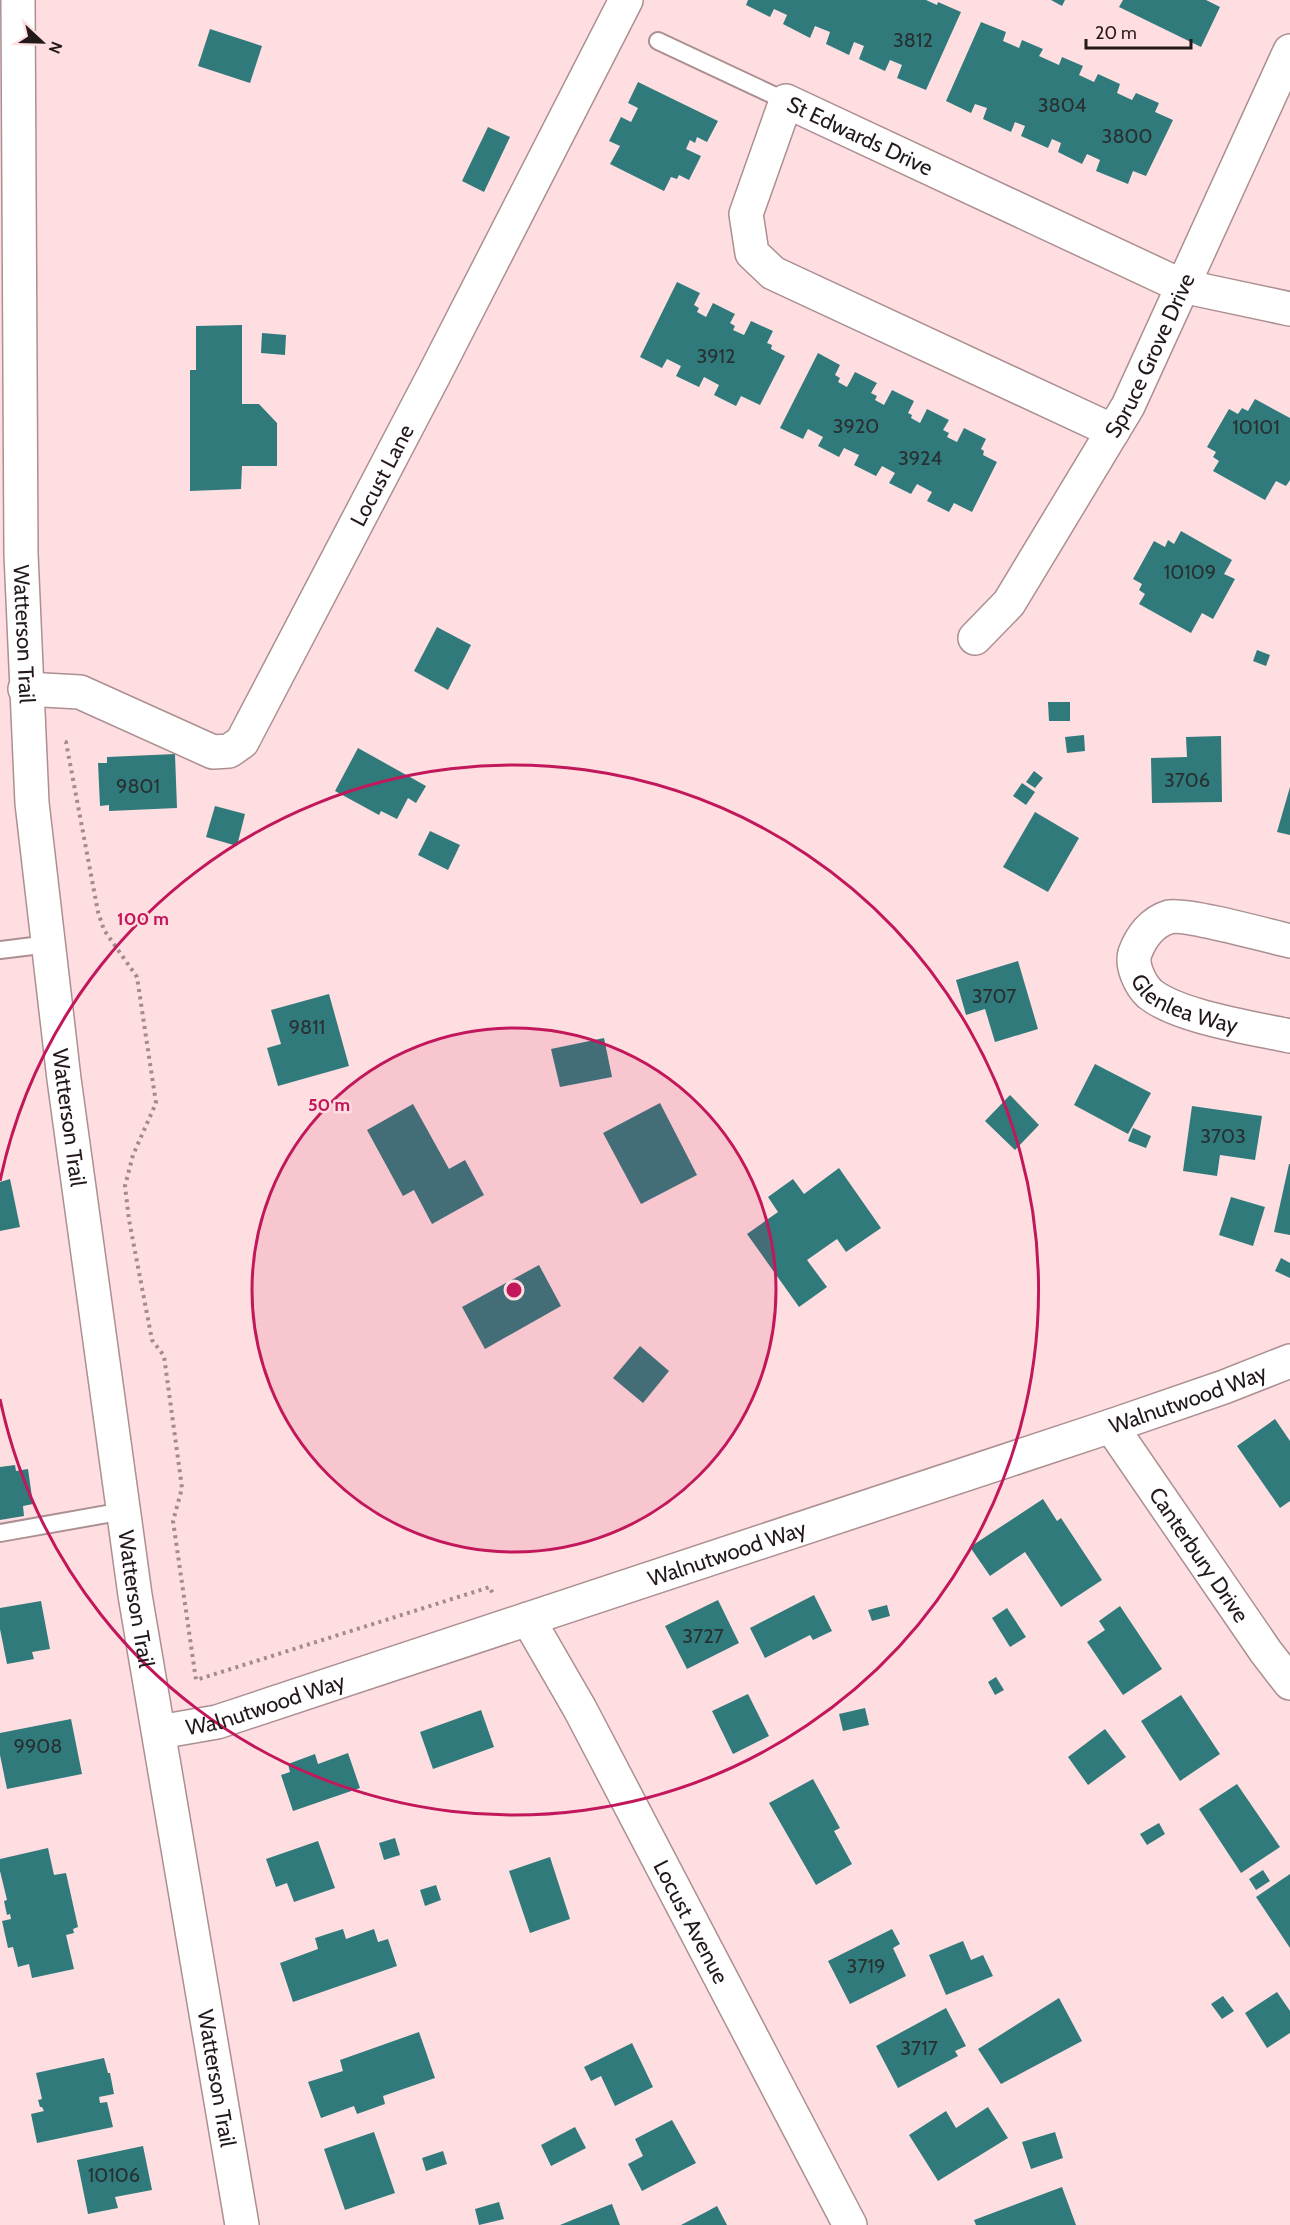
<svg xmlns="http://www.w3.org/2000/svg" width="1290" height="2225" font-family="Cabin,sans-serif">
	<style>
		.building { fill: #317a7c }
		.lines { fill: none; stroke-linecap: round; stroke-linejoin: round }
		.service-casing { stroke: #ac8f91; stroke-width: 20 }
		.minor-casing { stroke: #ac8f91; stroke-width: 36 }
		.secondary-casing { stroke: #ac8f91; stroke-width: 36 }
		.path { stroke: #a28b8c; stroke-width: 4; stroke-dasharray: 3 4.5; stroke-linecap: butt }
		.service { stroke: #fff; stroke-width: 16 }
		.minor { stroke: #fff; stroke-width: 33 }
		.secondary { stroke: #fff; stroke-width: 33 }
		.ring { fill: none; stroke: #c2185b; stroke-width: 3 }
		.labels { text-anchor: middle; stroke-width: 5; stroke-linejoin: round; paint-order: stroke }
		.number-label { font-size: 20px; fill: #273132 }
		.street-label { font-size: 22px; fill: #24191a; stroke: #fedee0 }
		.centre { fill: #c2185b; stroke: #fedee0; stroke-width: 3 }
		.ring-label { font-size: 18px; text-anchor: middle; font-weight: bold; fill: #c2185b; stroke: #fedee0; stroke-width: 5; stroke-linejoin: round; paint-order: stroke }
	</style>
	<rect width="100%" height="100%" fill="#fedee0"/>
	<g class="building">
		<polygon points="748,0 926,0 937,5 938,2 961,12 926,90 897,78 902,65 890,60 885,71 859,59 864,46 854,42 849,55 826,44 830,32 815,26 810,38 783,24 787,15 774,9 770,17 746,5"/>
		<polygon points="1051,0 1065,0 1062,6"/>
		<polygon points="1123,0 1206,0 1220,7 1201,47 1119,7"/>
		<polygon points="981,22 1006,32 1003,41 1019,48 1022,40 1043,49 1039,56 1059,65 1062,57 1083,66 1079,75 1094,82 1098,74 1120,84 1117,93 1132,100 1136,93 1159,103 1155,112 1173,120 1146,176 1133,171 1128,184 1096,171 1100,160 1087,154 1082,164 1058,152 1061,143 1052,139 1048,148 1021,136 1025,126 1015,122 1011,132 983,119 987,108 975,104 971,113 946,101"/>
		<polygon points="210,29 262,46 250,83 198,66"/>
		<polygon points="638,82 718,121 707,142 697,137 695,143 690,140 686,149 701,156 689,180 679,175 677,179 671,177 664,191 610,164 620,146 609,141 621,117 631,122 638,108 628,103"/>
		<polygon points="488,127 510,137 484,192 462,181"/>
		<polygon points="677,282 700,293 694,305 699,308 697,312 706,317 713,303 735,314 730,323 735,326 733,330 744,335 751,321 773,331 767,343 772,345 771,349 785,356 760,405 741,396 736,406 714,395 719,385 704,377 699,387 676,376 681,366 667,359 662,368 640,357"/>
		<polygon points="242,325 242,404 259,404 277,423 277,466 242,466 241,489 190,491 190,370 196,370 196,326"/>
		<polygon points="262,333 286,335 285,355 261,353"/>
		<polygon points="818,353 840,365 835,375 840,378 838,382 847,387 855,372 877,383 871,393 877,396 875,400 884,405 892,390 914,401 908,413 912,415 911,418 920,423 927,409 949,420 943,430 949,433 947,437 957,442 964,428 986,439 981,449 984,451 983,455 997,462 972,512 954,503 949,512 927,501 932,492 917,484 911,494 889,483 895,473 882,466 876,476 854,465 859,455 844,448 839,457 818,446 823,437 808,429 803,439 780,428"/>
		<polygon points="1255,399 1290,418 1290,480 1286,486 1276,481 1265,500 1213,471 1219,461 1213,457 1216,452 1207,447 1229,409 1238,414 1242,408 1248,411"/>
		<polygon points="1181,531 1232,560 1224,574 1235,579 1213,619 1202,613 1191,633 1139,604 1145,594 1139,590 1142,584 1133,579 1154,541 1165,547 1168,540 1174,544"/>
		<polygon points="437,627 471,645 448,690 414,671"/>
		<polygon points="1257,650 1270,655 1266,666 1253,661"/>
		<polygon points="1048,702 1070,702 1070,721 1049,721"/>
		<polygon points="1084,735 1085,751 1067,753 1065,737"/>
		<polygon points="1221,736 1222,802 1152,803 1151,758 1187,757 1186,737"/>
		<polygon points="358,748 426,786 416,803 408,798 397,819 381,811 379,815 335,791"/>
		<polygon points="175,754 177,808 109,811 109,805 100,806 98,763 107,763 107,757"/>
		<polygon points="1034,771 1043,778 1035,788 1026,782"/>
		<polygon points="1022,783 1035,792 1026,805 1013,796"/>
		<polygon points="1290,787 1290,835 1277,832"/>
		<polygon points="215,806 245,814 237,846 206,837"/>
		<polygon points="1035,812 1079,838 1048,892 1003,867"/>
		<polygon points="430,831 460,845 448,870 418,855"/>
		<polygon points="1018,961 1038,1029 995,1042 985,1009 966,1015 956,980"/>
		<polygon points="329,994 349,1066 278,1086 267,1048 281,1044 271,1010"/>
		<polygon points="604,1038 612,1077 560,1087 551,1049"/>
		<polygon points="1095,1064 1151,1093 1128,1134 1074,1105"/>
		<polygon points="1010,1095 1039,1125 1015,1150 985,1121"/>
		<polygon points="660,1103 697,1175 641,1204 603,1133"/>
		<polygon points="413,1104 449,1169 465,1160 484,1195 432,1224 414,1190 403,1196 367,1130"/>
		<polygon points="1192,1106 1262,1116 1255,1160 1220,1155 1217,1176 1183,1171"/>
		<polygon points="1133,1128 1151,1136 1146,1148 1128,1141"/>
		<polygon points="1289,1164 1290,1164 1290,1235 1274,1232"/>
		<polygon points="839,1168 881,1228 846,1252 837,1239 807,1260 827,1287 799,1307 747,1234 778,1212 768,1197 793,1179 804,1194"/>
		<polygon points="10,1179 20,1227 0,1231 0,1182"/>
		<polygon points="1231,1197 1265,1207 1253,1246 1219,1235"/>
		<polygon points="1281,1258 1290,1263 1290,1278 1275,1271"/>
		<polygon points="539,1265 561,1306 485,1349 462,1307"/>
		<polygon points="640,1346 669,1371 643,1403 613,1378"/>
		<polygon points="1275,1419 1290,1441 1290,1501 1280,1508 1237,1446"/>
		<polygon points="15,1465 16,1471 28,1469 33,1504 23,1506 24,1516 0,1520 0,1467"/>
		<polygon points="1043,1499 1057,1521 1061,1518 1102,1580 1061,1607 1025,1552 990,1576 970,1547"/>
		<polygon points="814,1595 832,1631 813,1640 810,1635 765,1658 750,1628"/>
		<polygon points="718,1600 739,1643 687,1669 665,1626"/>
		<polygon points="41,1601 50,1649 32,1652 34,1659 7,1664 0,1629 0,1608"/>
		<polygon points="887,1605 890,1616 872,1621 868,1610"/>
		<polygon points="1120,1606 1162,1669 1123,1695 1087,1642 1105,1630 1099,1621"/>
		<polygon points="1007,1608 1026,1637 1010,1647 992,1618"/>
		<polygon points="996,1677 1004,1690 995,1695 988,1682"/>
		<polygon points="748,1694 769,1736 733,1754 712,1711"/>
		<polygon points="1181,1695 1220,1754 1180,1781 1141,1721"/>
		<polygon points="865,1708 869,1725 843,1731 839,1714"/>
		<polygon points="481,1710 494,1747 433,1769 420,1732"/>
		<polygon points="71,1719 82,1774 7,1789 0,1755 0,1733"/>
		<polygon points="1105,1729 1126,1757 1088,1785 1068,1757"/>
		<polygon points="348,1753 360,1788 293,1811 281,1775 290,1772 288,1764 315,1754 318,1764"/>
		<polygon points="813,1779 840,1828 834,1831 852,1864 816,1885 769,1803"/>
		<polygon points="1237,1784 1280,1847 1241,1873 1199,1809"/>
		<polygon points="1159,1823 1165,1834 1147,1845 1140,1834"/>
		<polygon points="395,1838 400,1855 384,1860 379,1843"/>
		<polygon points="318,1841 335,1888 294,1902 287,1883 276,1887 266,1859"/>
		<polygon points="48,1848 54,1875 66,1873 78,1927 73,1929 74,1933 66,1935 74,1969 32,1978 29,1964 18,1967 13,1947 8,1948 2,1921 11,1919 10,1914 7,1915 4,1901 7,1900 0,1871 0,1859"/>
		<polygon points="550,1857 570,1919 530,1933 509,1871"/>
		<polygon points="1263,1870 1270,1881 1256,1890 1249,1879"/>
		<polygon points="1290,1874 1290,1948 1256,1897"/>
		<polygon points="436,1885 441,1900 425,1906 420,1890"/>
		<polygon points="343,1929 346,1939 374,1929 378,1942 388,1939 397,1966 293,2002 280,1963 318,1949 315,1938"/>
		<polygon points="892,1929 900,1944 893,1948 906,1976 850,2004 828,1961"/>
		<polygon points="963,1941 971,1960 983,1955 993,1976 946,1995 929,1955"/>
		<polygon points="1277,1992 1290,2011 1290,2033 1267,2048 1245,2013"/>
		<polygon points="1223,1996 1234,2011 1222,2019 1211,2004"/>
		<polygon points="1059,1998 1082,2041 1001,2084 978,2049"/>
		<polygon points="946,2008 966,2046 955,2051 958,2056 898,2088 876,2046"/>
		<polygon points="419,2032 435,2078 383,2096 385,2104 357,2114 354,2106 321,2118 308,2082 343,2071 340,2060"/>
		<polygon points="632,2043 653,2087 615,2106 601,2076 591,2081 584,2067"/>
		<polygon points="104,2058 108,2073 110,2073 114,2094 99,2097 100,2103 107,2102 113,2127 37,2143 31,2114 44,2111 42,2107 40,2107 38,2100 42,2099 36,2073"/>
		<polygon points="988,2107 1008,2138 938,2181 909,2135 946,2111 956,2128"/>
		<polygon points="672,2120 696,2163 642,2191 628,2164 643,2156 635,2139"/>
		<polygon points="575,2127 586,2148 551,2166 541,2145"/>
		<polygon points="374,2132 395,2193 345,2210 324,2149"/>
		<polygon points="1055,2132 1063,2158 1031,2169 1022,2142"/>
		<polygon points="143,2146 152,2190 115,2197 118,2208 88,2214 77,2160"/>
		<polygon points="443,2151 447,2164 426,2171 422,2158"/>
		<polygon points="1062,2187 1076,2225 976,2225 974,2220"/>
		<polygon points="499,2202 504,2219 479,2225 475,2209"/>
		<polygon points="612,2204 620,2225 560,2225 609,2205"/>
		<polygon points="717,2206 727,2225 681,2225 706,2212"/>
	</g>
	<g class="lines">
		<g class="service-casing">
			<g id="service">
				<polyline points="658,41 786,101"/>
				<polyline points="0,950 49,944"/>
				<polyline points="0,1533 124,1511"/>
			</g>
		</g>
		<g class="minor-casing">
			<g id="minor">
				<path id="s1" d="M1113,431L773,273L752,253L746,214L786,101L1182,286L1290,309"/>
				<path id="s2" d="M975,638L1009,603L1128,406L1290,51"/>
				<path id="s3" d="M25,689L80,692L213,752L229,751L242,742L434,375L626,0"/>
				<path id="s4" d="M1290,941C1269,936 1185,913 1169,917C1152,922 1141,937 1135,953C1131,965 1140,985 1150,994C1179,1017 1253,1028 1290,1036"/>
				<path id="s5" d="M1111,1426L1266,1652L1290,1683"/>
				<path id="s6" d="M528,1619L580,1709L850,2225"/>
				<path id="s7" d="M159,1732L217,1722L1111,1426L1224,1387L1290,1361"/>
			</g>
		</g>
		<g class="secondary-casing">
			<g id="secondary">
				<path id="s8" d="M18,0L21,554L32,803L64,1079L135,1595L242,2225"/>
			</g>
		</g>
		<polyline class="path" points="65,742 66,742 98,912 104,930 137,977 156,1103 133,1155 125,1186 129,1220 152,1340 164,1356 182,1488 173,1521 196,1680 490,1587 493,1595"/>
		<use href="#service" class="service"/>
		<use href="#minor" class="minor"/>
		<use href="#secondary" class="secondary"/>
	</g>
	<circle cx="514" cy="1290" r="262" fill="#c2185b" fill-opacity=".12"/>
	<g class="ring">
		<circle cx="514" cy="1290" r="262"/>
		<path d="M0 1181A525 525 0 1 1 0 1399"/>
	</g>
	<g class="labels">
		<g class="number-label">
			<text x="913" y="47">3812</text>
			<text x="1062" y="112">3804</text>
			<text x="1127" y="143">3800</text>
			<text x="716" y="363">3912</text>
			<text x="856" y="433">3920</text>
			<text x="1256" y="434">10101</text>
			<text x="920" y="465">3924</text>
			<text x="1190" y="579">10109</text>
			<text x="1187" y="787">3706</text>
			<text x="138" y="793">9801</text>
			<text x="994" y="1003">3707</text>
			<text x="307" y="1034">9811</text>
			<text x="1223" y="1143">3703</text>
			<text x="703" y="1643">3727</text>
			<text x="38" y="1753">9908</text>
			<text x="866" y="1973">3719</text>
			<text x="919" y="2055">3717</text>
			<text x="114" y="2182">10106</text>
		</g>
		<g class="street-label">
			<text dy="8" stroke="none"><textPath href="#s1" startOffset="645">St Edwards Drive</textPath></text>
			<text dy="8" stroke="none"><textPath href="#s2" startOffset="334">Spruce Grove Drive</textPath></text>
			<text dy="8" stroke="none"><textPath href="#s3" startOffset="534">Locust Lane</textPath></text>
			<text dy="8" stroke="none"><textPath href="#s8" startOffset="634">Watterson Trail</textPath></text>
			<text dy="8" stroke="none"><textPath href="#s4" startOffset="256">Glenlea Way</textPath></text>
			<text dy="8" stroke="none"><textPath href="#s8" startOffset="1120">Watterson Trail</textPath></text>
			<text dy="8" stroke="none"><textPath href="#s7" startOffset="1082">Walnutwood Way</textPath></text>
			<text dy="8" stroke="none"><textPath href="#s7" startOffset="596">Walnutwood Way</textPath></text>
			<text dy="8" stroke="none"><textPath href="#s5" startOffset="156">Canterbury Drive</textPath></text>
			<text dy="8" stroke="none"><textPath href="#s8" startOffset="1606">Watterson Trail</textPath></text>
			<text dy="8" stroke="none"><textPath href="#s7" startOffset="110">Walnutwood Way</textPath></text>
			<text dy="8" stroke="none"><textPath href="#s6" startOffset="344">Locust Avenue</textPath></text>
			<text dy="8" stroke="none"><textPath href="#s8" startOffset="2092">Watterson Trail</textPath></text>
		</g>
	</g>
	<circle cx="514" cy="1290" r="9" class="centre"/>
	<g class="ring-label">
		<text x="143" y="925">100 m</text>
		<text x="329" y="1111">50 m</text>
	</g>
	<g transform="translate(42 42) rotate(112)" stroke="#fedee0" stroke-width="4.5" paint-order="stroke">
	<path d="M0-4.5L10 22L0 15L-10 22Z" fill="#24191a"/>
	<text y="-9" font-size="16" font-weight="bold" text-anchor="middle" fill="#24191a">N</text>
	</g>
	<path d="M1086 39v9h105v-9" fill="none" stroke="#24191a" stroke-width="3"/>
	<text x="1095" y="39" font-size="18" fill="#24191a" stroke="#fedee0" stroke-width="4.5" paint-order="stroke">20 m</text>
</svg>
